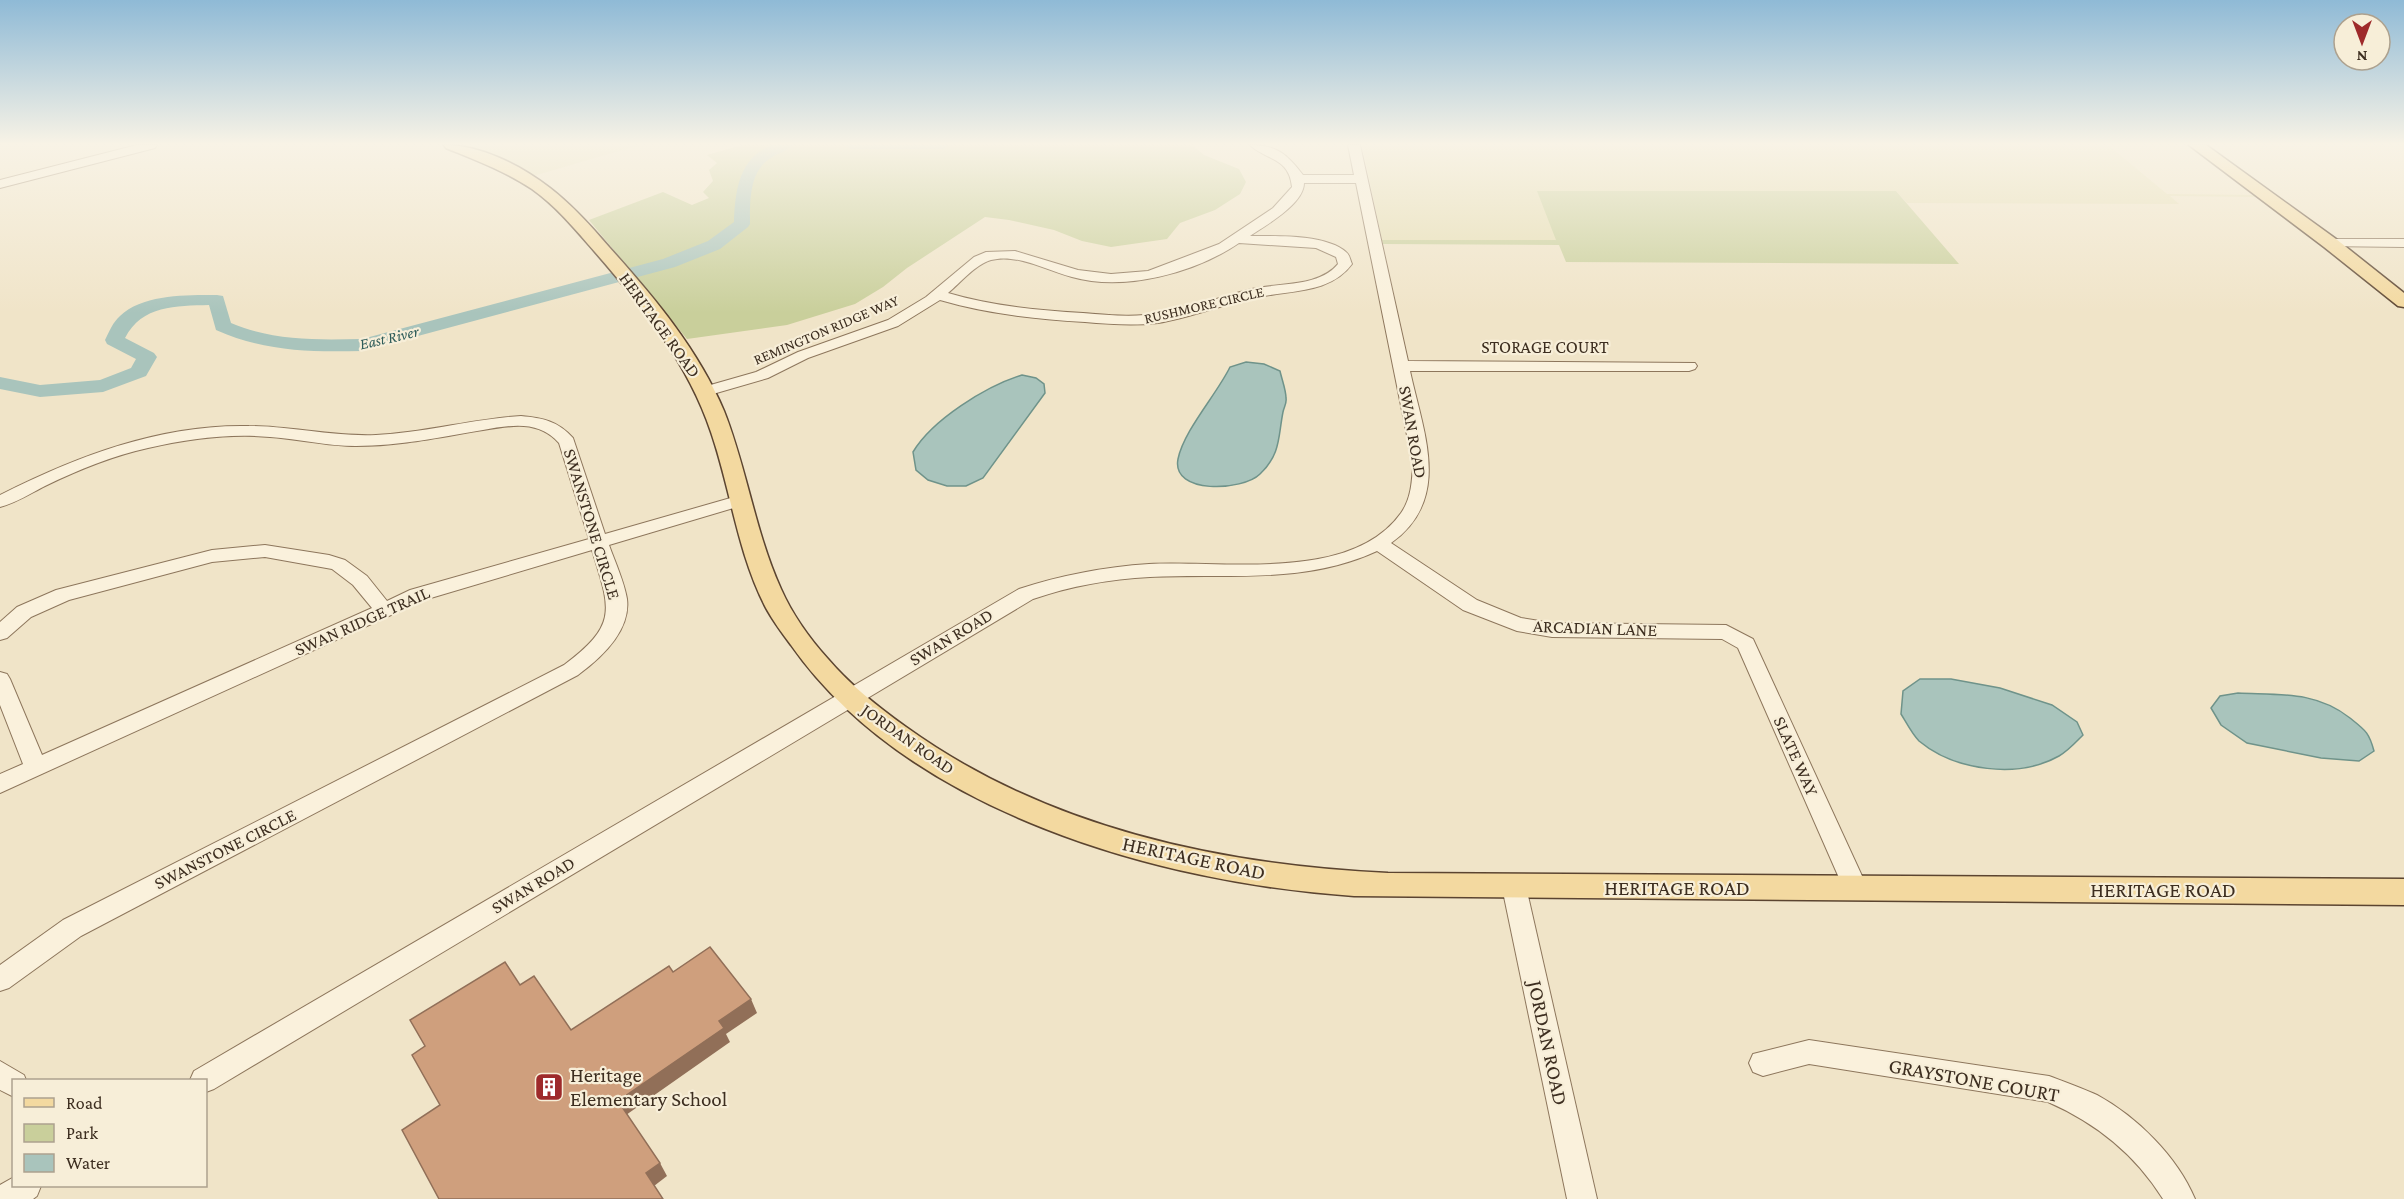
<svg xmlns="http://www.w3.org/2000/svg" width="2404" height="1199" font-family="'Crimson Pro',serif">
	<style>
		.farmland { fill: #e6deb5 }
		.green { fill: #c9cf9b }
		.water { fill: #a9c4bc; stroke: #6f938a; stroke-width: 1.5 }
		.lines { fill: none; stroke-linecap: round; stroke-linejoin: round }
		.river { fill: #a9c4bc; fill-rule: evenodd }
		.minor-casing { stroke: #8d765c; stroke-width: 2 }
		.major-casing { stroke: #5b4430; stroke-width: 3 }
		.minor { fill: #faf1dc; fill-rule: evenodd }
		.major { fill: #f3d9a0; fill-rule: evenodd }
		.shaded-wall { fill: #916f58 }
		.building { fill: #cf9f7d; stroke: #916f58; stroke-width: 1.5 }
		.labels { text-anchor: middle; stroke-width: 4.5; stroke-linejoin: round; paint-order: stroke }
		.far-street-label { font-size: 15px; fill: #3d2e20; stroke: #f7eed8 }
		.far-water-label { font-size: 16px; font-style: italic; fill: #2f5d5a; stroke: #f7eed8 }
		.street-label { font-size: 18px; fill: #3d2e20; stroke: #f7eed8 }
		.near-street-label { font-size: 21px; fill: #3d2e20; stroke: #f7eed8 }
		.near-poi-label { font-size: 21px; fill: #3d2e20; stroke: #f7eed8; text-anchor: start }
	</style>
	<rect width="100%" height="100%" fill="#f0e4c8"/>
	<g class="farmland">
		<polygon points="465,145 640,145 533,176 507,161"/>
		<polygon points="1362,145 2108,145 2167,194 2257,195 2259,197 2170,196 2179,204 1907,203 1896,191 1538,191 1557,240 1382,240"/>
	</g>
	<g class="green">
		<polygon points="742,145 1192,145 1204,155 1239,169 1246,182 1240,194 1215,210 1180,223 1167,239 1111,247 1082,241 1054,230 1009,220 985,217 907,268 883,287 855,304 787,325 687,339 589,220 663,192 692,205 709,198 703,192 713,181 709,170 717,163 707,155"/>
		<polygon points="1537,191 1896,191 1959,264 1566,262 1559,245 1383,244 1382,240 1556,240"/>
	</g>
	<g class="water">
		<path d="M1246,362L1264,364L1280,371C1282,380 1286,390 1286,398C1287,403 1284,407 1283,412C1278,437 1281,454 1260,474C1243,491 1171,495 1178,459C1184,430 1217,394 1230,367Z"/>
		<path d="M1022,375L1036,378L1044,384L1045,393L983,478L966,486H947L928,480L916,470L913,452C932,420 986,386 1022,375Z"/>
		<path d="M1920,679H1951L2000,688L2052,705L2077,722L2083,735C2076,742 2068,751 2059,756C2018,779 1955,771 1919,741C1912,734 1906,722 1901,714L1903,691Z"/>
		<path d="M2238,693C2280,695 2316,691 2350,718C2365,730 2369,732 2374,751L2359,761L2321,758L2247,743L2221,725L2211,708L2220,696Z"/>
	</g>
	<g class="lines">
		<g class="river">
			<path d="M772,145H793C787,152 777,153 769,159C749,173 750,202 750,224L748,227L720,249L675,267L362,351C309,352 266,352 216,330L209,305C176,306 142,305 125,338L154,353L157,357L146,376L103,392L40,397L0,389V377L40,385L100,380L131,368L136,359L107,344L105,340C109,332 113,322 120,316C143,294 187,295 217,295L223,296L231,323C273,341 317,340 362,339L663,259L708,241L734,222C735,191 739,158 772,145Z"/>
			<polygon points="844,145 950,145 943,149 851,149"/>
		</g>
		<g class="minor-casing">
			<g id="minor">
				<polygon points="137,145 157,145 155,148 0,188 0,180"/>
				<path d="M1250,145C1277,145 1287,154 1303,175H1354L1348,145H1360L1408,361L1695,363L1697,366L1695,369L1689,371H1410C1423,432 1453,499 1391,543L1477,600L1521,618L1552,623L1726,625L1753,639L1868,889L1865,896L1856,899L1847,896L1738,648L1722,639L1552,637L1517,631L1463,610L1377,551C1303,585 1229,573 1150,577C1110,579 1071,586 1033,599L214,1089L206,1092V1080H190L194,1071L1019,589C1062,575 1104,567 1149,564C1224,560 1351,583 1401,513C1411,499 1412,482 1413,465L1356,183H1304C1304,204 1266,225 1250,236C1276,236 1326,234 1346,252C1350,255 1350,260 1352,264C1331,293 1292,290 1260,297C1226,303 1193,317 1158,323C1133,326 1109,324 1085,322C1035,319 988,314 940,300L898,326L808,358L768,378L706,396L698,391L700,388L756,372L798,352L888,320L926,297L974,257L986,252L1015,251L1078,270L1111,274L1148,271L1219,244L1273,208L1292,187C1289,157 1267,161 1250,145ZM1239,243L1316,248L1336,257L1338,264C1320,286 1283,283 1257,288C1224,295 1193,308 1160,313C1134,318 1109,315 1083,313C1037,310 992,306 948,293C960,283 976,264 991,260C1017,253 1048,271 1072,277C1124,292 1195,273 1239,243Z"/>
				<polygon points="2330,239 2404,239 2404,247 2325,246 2323,243"/>
				<path d="M521,416C543,418 558,421 573,438L605,534L741,495L747,496L750,500L747,504L609,545C615,562 624,581 627,599C631,631 601,658 578,675L81,936L9,988L0,991V965L63,920L564,665C619,624 610,609 592,550L424,600L0,793V774L23,764L0,705V672L7,674L10,679L42,755L372,608L353,585L332,569L265,557L212,562L69,600L31,617L7,638L0,640V622L17,607L56,590L212,550L265,545L329,555L345,560L367,576L387,601L410,590L589,539L559,443C539,420 511,425 483,430C440,437 400,446 356,446C327,446 299,439 270,437C229,433 188,439 148,448C112,456 78,470 45,486C31,493 16,503 0,507V495C77,456 161,424 249,426C291,426 333,437 376,435C425,433 472,419 521,416Z"/>
				<polygon points="1514,877 1523,880 1526,887 1597,1199 1567,1199 1502,887 1505,880"/>
				<path d="M1809,1040L2049,1076C2065,1082 2082,1088 2097,1095C2137,1117 2177,1156 2195,1199H2163C2135,1154 2096,1123 2048,1102L1809,1064L1763,1076L1753,1072L1749,1063L1753,1054Z"/>
				<polygon points="0,1061 24,1075 26,1080 14,1080 14,1097 0,1090"/>
				<polygon points="14,1177 14,1186 41,1186 37,1196 33,1199 0,1199 0,1185"/>
			</g>
		</g>
		<g class="major-casing">
			<g id="major">
				<path d="M444,145C481,145 520,165 550,188C572,205 591,226 609,247C653,296 698,349 724,411C747,469 755,532 781,589C792,614 810,639 828,659C850,685 878,707 906,727C1046,828 1218,865 1388,873L2404,879V905L1354,896C1160,883 908,812 791,645C782,633 773,621 766,608C737,552 731,490 711,432C688,363 642,306 595,252C575,229 556,206 532,189C505,171 475,160 446,148Z"/>
				<polygon points="2189,145 2206,145 2336,239 2404,293 2404,307 2398,306 2324,247"/>
			</g>
		</g>
		<use href="#minor" class="minor"/>
		<use href="#major" class="major"/>
	</g>
	<g class="shaded-wall">
		<polygon points="751,999 757,1013 726,1034 730,1042 626,1115 618,1101 719,1021"/>
		<polygon points="660,1163 667,1176 654,1186 646,1173"/>
	</g>
	<polygon class="building" points="710,947 751,999 719,1021 724,1028 618,1101 660,1163 646,1173 663,1199 439,1199 402,1130 440,1105 412,1055 425,1046 410,1020 505,962 520,985 534,976 571,1030 669,966 673,972"/>
	<linearGradient id="sky" x2="0" y2="1"><stop stop-color="#8fbad6"/><stop offset="0.46" stop-color="#f8f3e6"/><stop offset="1" stop-color="#f8f3e6" stop-opacity="0"/></linearGradient>
	<rect width="2404" height="313" fill="url(#sky)"/>
	<defs>
		<g id="building-square" transform="scale(1.5)"><rect x="-9" y="-9" width="18" height="18" rx="4" fill="#9e2a2b" stroke="#f7eed8"/><path d="M-4-6H4V6H1V3H-1V6H-4ZM-2.5-4.3h1.7v1.8h-1.7ZM.8-4.3h1.7v1.8H.8ZM-2.5-1h1.7V.8h-1.7ZM.8-1h1.7V.8H.8Z" fill="#fff"/></g>
	</defs>
	<g fill-rule="evenodd">
		<use href="#building-square" x="549" y="1087"/>
	</g>
	<g class="labels">
		<g class="far-street-label">
			<text transform="translate(1204 305) rotate(-13)" y="5">RUSHMORE CIRCLE</text>
			<text transform="translate(826 330) rotate(-23)" y="5">REMINGTON RIDGE WAY</text>
		</g>
		<g class="far-water-label">
			<text transform="translate(389 337) rotate(-13)" y="6">East River</text>
		</g>
		<g class="street-label">
			<text transform="translate(660 325) rotate(54)" y="6">HERITAGE ROAD</text>
			<text x="1545" y="353">STORAGE COURT</text>
			<text transform="translate(1413 432) rotate(80)" y="6">SWAN ROAD</text>
			<text transform="translate(592 524) rotate(73)" y="6">SWANSTONE CIRCLE</text>
			<text transform="translate(362 621) rotate(-24)" y="6">SWAN RIDGE TRAIL</text>
			<text transform="translate(1595 628) rotate(2)" y="6">ARCADIAN LANE</text>
			<text transform="translate(951 637) rotate(-31)" y="6">SWAN ROAD</text>
			<text transform="translate(908 739) rotate(35)" y="6">JORDAN ROAD</text>
			<text transform="translate(1796 756) rotate(66)" y="6">SLATE WAY</text>
			<text transform="translate(225 849) rotate(-27)" y="6">SWANSTONE CIRCLE</text>
			<text transform="translate(533 885) rotate(-31)" y="6">SWAN ROAD</text>
		</g>
		<g class="near-street-label">
			<text transform="translate(1194 858) rotate(12)" y="7">HERITAGE ROAD</text>
			<text x="1677" y="895">HERITAGE ROAD</text>
			<text x="2163" y="897">HERITAGE ROAD</text>
			<text transform="translate(1548 1043) rotate(78)" y="7">JORDAN ROAD</text>
			<text transform="translate(1974 1080) rotate(10)" y="7">GRAYSTONE COURT</text>
		</g>
		<g class="near-poi-label">
			<text x="570" y="1082">Heritage<tspan x="570" dy="24">Elementary School</tspan></text>
		</g>
	</g>
	<rect x="12" y="1079" width="195" height="108" fill="#f7eed8" stroke="#ada18e" stroke-width="1.5"/>
	<rect x="24" y="1098" width="30" height="9" fill="#f3d9a0" stroke="#ada18e" stroke-width="1.5"/>
	<text x="66" y="1109" font-size="18" fill="#3d2e20">Road</text>
	<rect x="24" y="1124" width="30" height="18" fill="#c9cf9b" stroke="#ada18e" stroke-width="1.5"/>
	<text x="66" y="1139" font-size="18" fill="#3d2e20">Park</text>
	<rect x="24" y="1154" width="30" height="18" fill="#a9c4bc" stroke="#ada18e" stroke-width="1.5"/>
	<text x="66" y="1169" font-size="18" fill="#3d2e20">Water</text>
	<g transform="translate(2362 42) rotate(180)"><circle r="28" fill="#f7eed8" stroke="#ada18e" stroke-width="1.5"/>
	<path d="M0-4.5L10 22L0 15L-10 22Z" fill="#9e2a2b"/>
	<text y="-9" font-size="16" font-weight="bold" text-anchor="middle" fill="#3d2e20">N</text>
	</g>
</svg>
